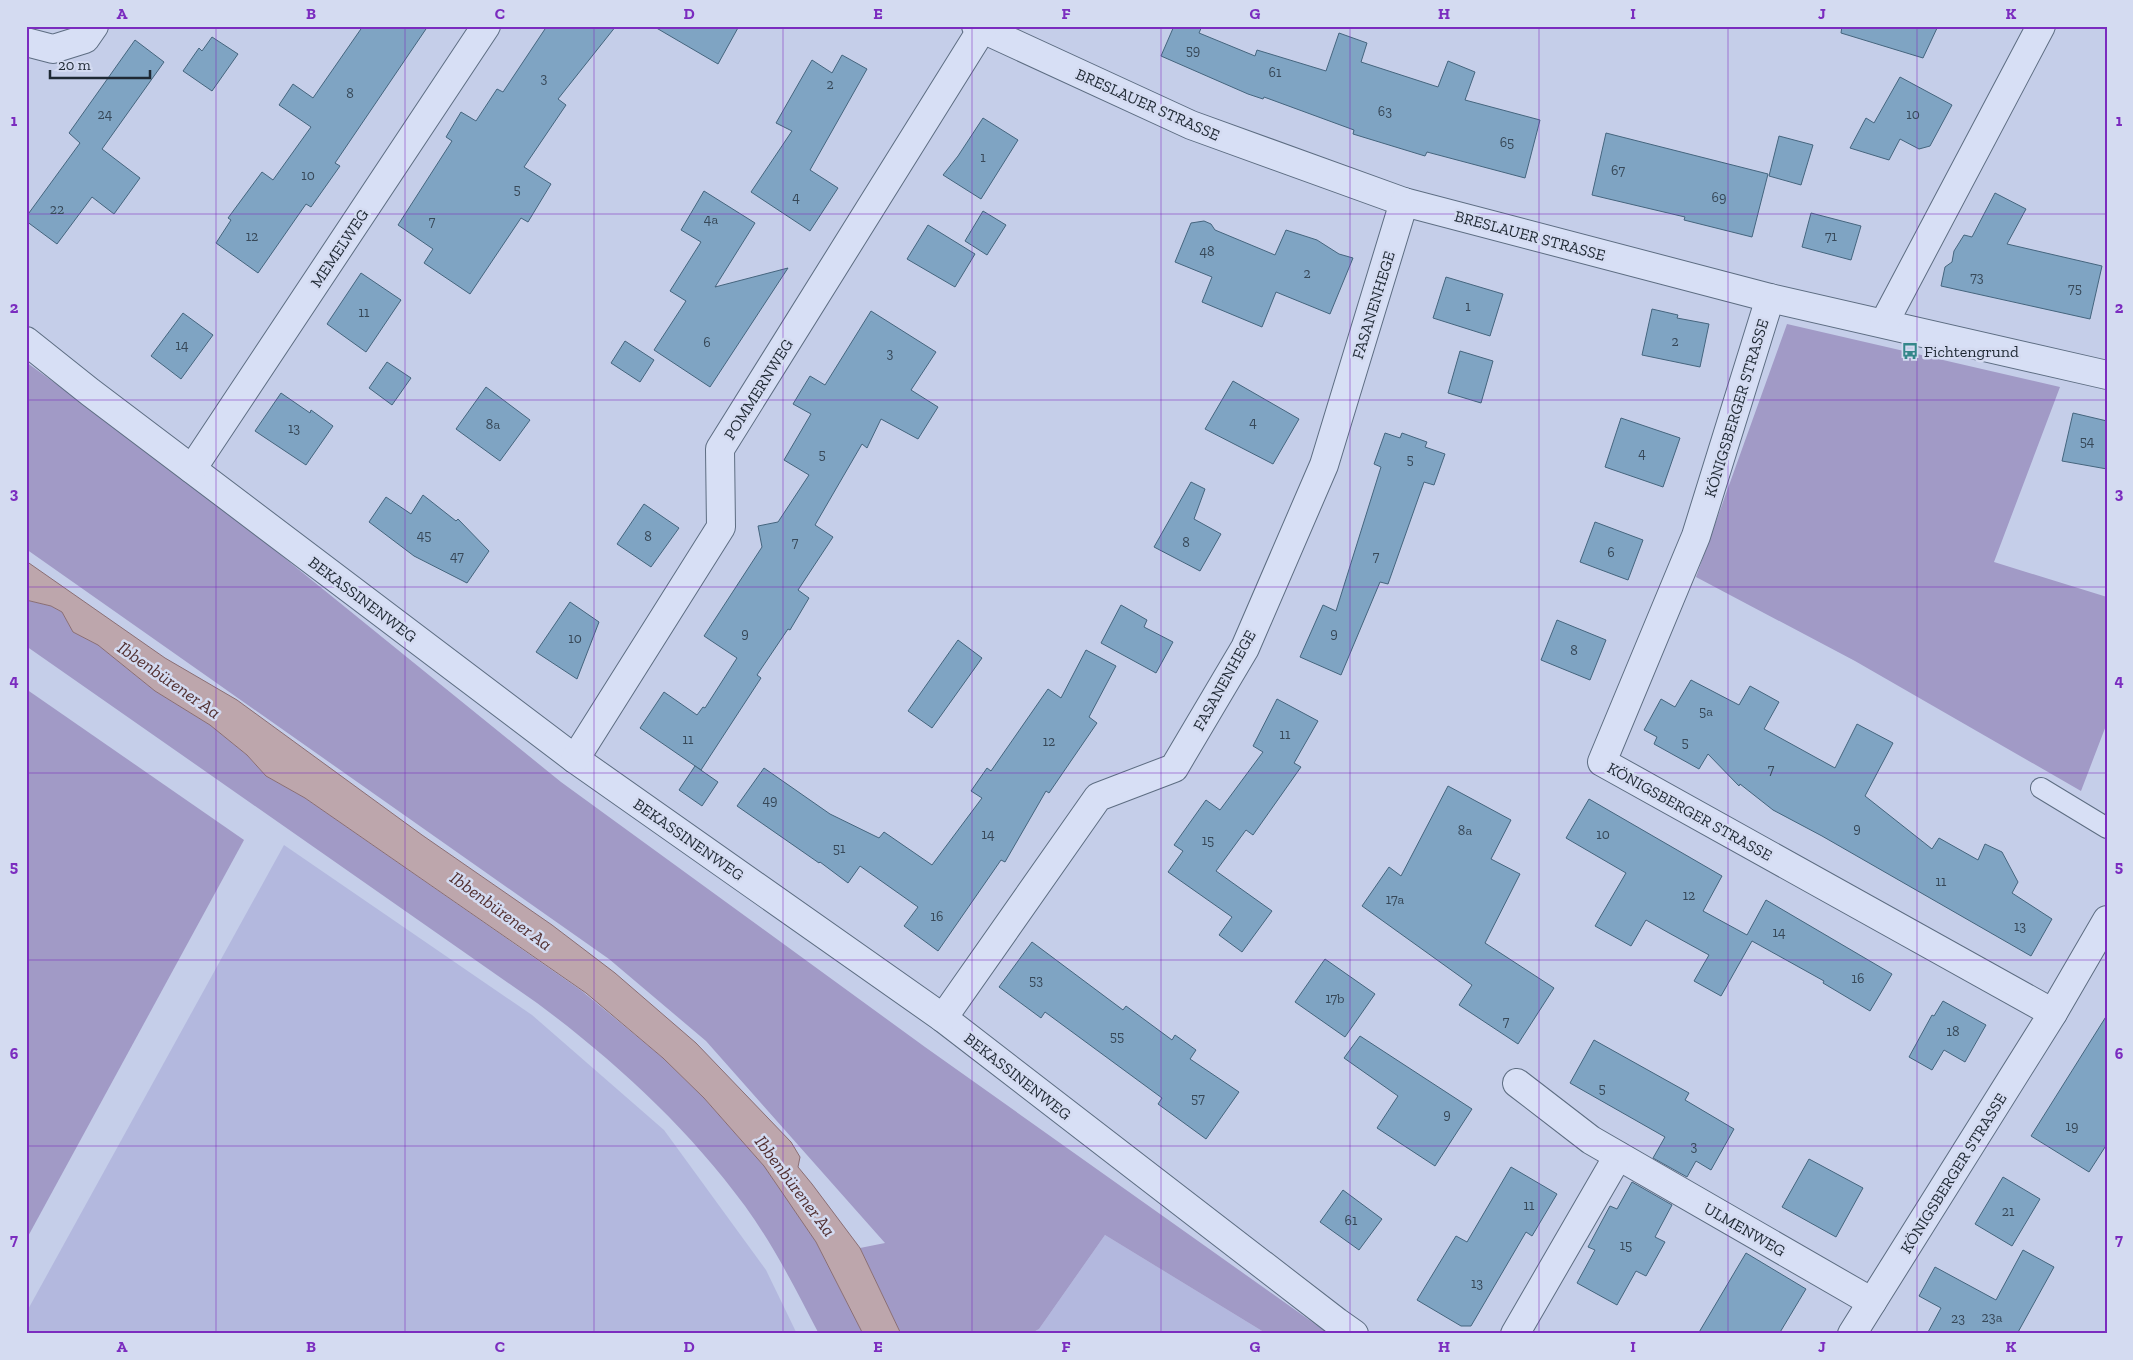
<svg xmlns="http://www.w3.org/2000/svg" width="2133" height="1360" font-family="'Zilla Slab',serif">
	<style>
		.farmland { fill: #b3b8de }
		.green { fill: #a19ac6 }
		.water { fill: #bda6ac; stroke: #8a6e74 }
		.building { fill: #7fa4c3; stroke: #45657e }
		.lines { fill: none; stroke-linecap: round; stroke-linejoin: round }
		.lane-casing { stroke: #5d6d82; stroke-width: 22 }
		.street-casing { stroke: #5d6d82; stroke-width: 30 }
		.lane { stroke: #d7dff5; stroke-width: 20 }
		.street { stroke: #d7dff5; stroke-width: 28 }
		.grid { fill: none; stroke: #7b2cbf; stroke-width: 1; stroke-opacity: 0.55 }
		.labels { text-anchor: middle; stroke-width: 5; stroke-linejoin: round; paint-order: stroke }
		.number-label { font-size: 14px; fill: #374858 }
		.street-label { font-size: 16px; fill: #1f2934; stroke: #d4dbf1 }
		.poi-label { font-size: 16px; fill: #1f2934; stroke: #d4dbf1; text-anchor: start }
		.water-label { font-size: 18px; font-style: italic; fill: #523031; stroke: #d4dbf1 }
		.neatline { fill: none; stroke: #7b2cbf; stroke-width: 2 }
		.grid-label { font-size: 16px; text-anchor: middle; font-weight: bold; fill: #7b2cbf }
	</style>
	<rect width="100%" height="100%" fill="#c5cee9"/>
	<g class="farmland">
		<polygon points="284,845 532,1015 664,1130 766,1270 797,1334 26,1334 26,1313"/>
		<polygon points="1105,1235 1267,1334 1030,1334 1039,1329"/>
	</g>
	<g class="green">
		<polygon points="1787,324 2060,387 1994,562 2107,597 2107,723 2081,791 1855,661 1696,577"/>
		<polygon points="26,362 187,479 561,782 925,1047 1329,1334 1267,1334 1105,1235 1039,1329 1030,1334 901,1334 860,1248 885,1243 706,1041 609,959 26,549"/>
		<path d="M26,600L51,606L62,612L73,632L98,645L155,691L210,725L247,755L266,776L305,798L582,991L663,1058L704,1098L764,1166L816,1242L863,1334H819C796,1290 774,1246 745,1206C687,1127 615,1061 537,1003L26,646Z"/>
		<polygon points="26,689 244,840 26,1240"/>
	</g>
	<polygon class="water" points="26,561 165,658 237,700 422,835 552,925 615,973 696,1043 791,1142 800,1157 798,1167 812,1184 860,1248 901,1334 863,1334 816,1242 764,1166 704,1098 663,1058 586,993 305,798 266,776 247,755 210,725 155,691 98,645 73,632 62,612 51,606 26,600"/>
	<g class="building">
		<polygon points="363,26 428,26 335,163 340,166 311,207 306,204 258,273 216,243 231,220 228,218 262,172 273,180 311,127 279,105 293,84 313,98"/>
		<polygon points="547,26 616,26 558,99 566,105 524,167 551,184 528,222 521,218 470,294 424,263 433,249 398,225 452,141 446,137 461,112 476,121 497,89 503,92"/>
		<polygon points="653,26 739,26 718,64"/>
		<polygon points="1174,26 1202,26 1199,33 1255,56 1257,50 1326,71 1339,33 1367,43 1361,62 1438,87 1448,61 1475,72 1465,100 1540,120 1525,178 1427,152 1425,156 1353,134 1354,130 1264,97 1263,99 1248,94 1161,56"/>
		<polygon points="1842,26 1938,26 1923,58 1841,33"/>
		<polygon points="212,37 238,54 212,91 183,71 199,48 202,51"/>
		<polygon points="135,40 164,62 102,149 140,178 114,214 92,197 57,244 26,221 26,217 80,143 69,133"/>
		<polygon points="842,55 867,69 810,170 838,188 810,231 751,192 792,131 776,123 812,60 832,73"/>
		<polygon points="1900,77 1952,105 1930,146 1919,149 1900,139 1889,160 1850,148 1866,118 1874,123"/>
		<polygon points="983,118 1018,140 981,199 943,175 958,156"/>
		<polygon points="1606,133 1768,174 1752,237 1684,220 1685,217 1592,195"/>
		<polygon points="1779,136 1813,145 1801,185 1769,176"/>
		<polygon points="704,191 755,223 715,287 788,268 710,387 654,350 686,301 670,291 701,242 681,230"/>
		<polygon points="1995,193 2026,209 2007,244 2102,266 2090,319 1941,286 1945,267 1952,262 1954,251 1964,235 1972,237"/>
		<polygon points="983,211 1006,225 987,255 965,241"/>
		<polygon points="1811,213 1861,226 1851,260 1802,247"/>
		<polygon points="1204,221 1211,224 1215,230 1275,255 1286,230 1317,240 1339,254 1353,258 1330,314 1276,292 1262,327 1202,302 1212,277 1175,262 1191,223"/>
		<polygon points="928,225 975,254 955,287 907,259"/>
		<polygon points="361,273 401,300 366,352 327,324"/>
		<polygon points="1446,277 1503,294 1490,336 1433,318"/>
		<polygon points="1652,309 1678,315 1677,318 1709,324 1700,367 1642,355"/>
		<polygon points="871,311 936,352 911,390 938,407 918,439 881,419 867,448 862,444 815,525 833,537 798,590 809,598 790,630 788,629 757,675 761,678 701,770 640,728 664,692 697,715 703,707 705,708 737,658 704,636 762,547 758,526 778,522 809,475 784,460 811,414 793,404 810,376 825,385"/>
		<polygon points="183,313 213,335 181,379 151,356"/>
		<polygon points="625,341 654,360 640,382 611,363"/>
		<polygon points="1460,351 1493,361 1481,403 1448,393"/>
		<polygon points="387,362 411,378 392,405 369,388"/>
		<polygon points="1233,381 1299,419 1273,464 1205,429"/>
		<polygon points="486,387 530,420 500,461 456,429"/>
		<polygon points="281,393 310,413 311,410 333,426 306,465 255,431"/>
		<polygon points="2073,413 2107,421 2107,469 2062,461"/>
		<polygon points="1621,418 1680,438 1663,487 1605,467"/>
		<polygon points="1385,433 1400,438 1402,433 1427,442 1425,447 1445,454 1434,485 1424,482 1388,584 1380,582 1341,675 1300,657 1323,605 1336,611 1381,467 1374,464"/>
		<polygon points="1191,482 1205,489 1194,519 1221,534 1200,571 1154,547"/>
		<polygon points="423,495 456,521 458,519 489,551 467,583 414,556 369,522 386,497 411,514"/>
		<polygon points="644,504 679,528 651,567 617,544"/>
		<polygon points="1595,522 1643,540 1628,580 1580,562"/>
		<polygon points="570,602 599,622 577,679 536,652"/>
		<polygon points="1121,605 1147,620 1144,627 1173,642 1156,673 1101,643"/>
		<polygon points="1557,620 1606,640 1590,680 1541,660"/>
		<polygon points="958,640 982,658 932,728 908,711"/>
		<polygon points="1086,650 1116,666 1089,717 1097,723 1049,793 1046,791 1005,862 1001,860 938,951 904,926 918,907 860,866 848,883 820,862 819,863 737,806 764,768 830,814 879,838 884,832 932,865 982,798 971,791 987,768 991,771 1048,689 1061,698"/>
		<polygon points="1691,680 1739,705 1750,686 1779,702 1764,729 1835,768 1857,724 1893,743 1865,796 1932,849 1939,838 1978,860 1985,844 2002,852 2018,882 2012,893 2052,919 2031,956 1822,836 1773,810 1740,784 1739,786 1708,754 1699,769 1654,744 1657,737 1644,730 1661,699 1675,707"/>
		<polygon points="1277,699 1318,721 1294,763 1301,767 1253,835 1246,830 1216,871 1272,911 1242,952 1219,935 1232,917 1168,872 1183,851 1174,845 1206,800 1220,810 1263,752 1253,746"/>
		<polygon points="695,766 718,782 702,806 679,790"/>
		<polygon points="1448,786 1511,820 1491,859 1520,874 1485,943 1554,988 1518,1044 1459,1005 1472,985 1362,906 1389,867 1401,876"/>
		<polygon points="1589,799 1722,876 1703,911 1747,935 1766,900 1892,974 1870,1011 1823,983 1824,981 1752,941 1721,996 1694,981 1709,955 1669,933 1646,920 1631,946 1595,926 1626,873 1566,838"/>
		<polygon points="1032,942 1123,1010 1126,1006 1172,1040 1175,1035 1196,1050 1190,1059 1239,1092 1206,1139 1158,1104 1162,1098 1045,1012 1041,1018 999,987"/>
		<polygon points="1325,959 1375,994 1345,1037 1295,1002"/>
		<polygon points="1943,1001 1986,1025 1965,1062 1944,1050 1932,1070 1909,1057 1932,1015 1934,1016"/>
		<polygon points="2107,1015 2107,1144 2089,1172 2031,1136"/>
		<polygon points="1360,1036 1472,1109 1435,1166 1377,1128 1398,1096 1344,1058"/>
		<polygon points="1594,1040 1689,1093 1685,1100 1734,1129 1711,1170 1696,1161 1687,1177 1653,1158 1665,1137 1570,1083"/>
		<polygon points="1809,1159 1863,1188 1836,1237 1782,1207"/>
		<polygon points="1511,1167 1557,1194 1532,1236 1526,1232 1471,1326 1461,1326 1417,1300 1456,1236 1467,1242"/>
		<polygon points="2003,1177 2040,1199 2012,1246 1975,1224"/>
		<polygon points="1632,1182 1672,1205 1655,1237 1665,1242 1646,1276 1636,1271 1617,1305 1577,1283 1595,1250 1588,1247 1610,1206 1617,1209"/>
		<polygon points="1343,1190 1382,1219 1359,1250 1320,1222"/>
		<polygon points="2023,1250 2054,1267 2017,1334 1927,1334 1941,1308 1919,1296 1935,1267 1996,1300"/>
		<polygon points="1746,1253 1806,1289 1779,1334 1698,1334"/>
	</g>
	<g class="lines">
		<g class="lane-casing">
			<polyline id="lane" points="2041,788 2107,828"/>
		</g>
		<g class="street-casing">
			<g id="street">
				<polyline points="976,26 1191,125 1404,202 1770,298 2107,375"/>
				<polyline points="26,42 53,49 85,39 94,26"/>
				<polyline points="1770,298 1696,536 1602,762 2053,1013 1852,1334"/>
				<polyline points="1884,323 2041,26"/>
				<polyline points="26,341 90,392 575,759 943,1018 1337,1322 1354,1334"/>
				<polyline points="192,469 486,26"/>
				<polyline points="575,759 721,527 720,449 982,29"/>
				<polyline points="2053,1013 2107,920"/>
				<polyline points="943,1018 1098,797 1174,768 1245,648 1324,465 1404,202"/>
				<polyline points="1517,1083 1591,1140 1872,1302"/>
				<polyline points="1515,1334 1618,1156"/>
			</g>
		</g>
		<use href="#lane" class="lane"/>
		<use href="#street" class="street"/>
	</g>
	<path class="grid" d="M216,26V1334M405,26V1334M594,26V1334M783,26V1334M972,26V1334M1161,26V1334M1350,26V1334M1539,26V1334M1728,26V1334M1917,26V1334M26,214H2107M26,400H2107M26,587H2107M26,773H2107M26,960H2107M26,1146H2107"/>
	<defs>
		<g id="bus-bare" transform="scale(1.35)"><path d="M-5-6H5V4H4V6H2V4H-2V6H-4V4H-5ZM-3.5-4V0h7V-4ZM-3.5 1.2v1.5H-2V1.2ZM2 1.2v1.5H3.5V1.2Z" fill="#34878a" stroke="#d4dbf1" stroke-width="2.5" paint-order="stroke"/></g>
	</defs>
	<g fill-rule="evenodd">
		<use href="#bus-bare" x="1910" y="351"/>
	</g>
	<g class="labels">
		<g class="number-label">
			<text x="1193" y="55">59</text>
			<text x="1275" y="77">61</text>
			<text x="544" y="83">3</text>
			<text x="830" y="89">2</text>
			<text x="350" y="98">8</text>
			<text x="1385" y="116">63</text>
			<text x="105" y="119">24</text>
			<text x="1913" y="119">10</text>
			<text x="1507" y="147">65</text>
			<text x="983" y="162">1</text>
			<text x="1618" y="175">67</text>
			<text x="308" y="180">10</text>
			<text x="517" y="194">5</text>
			<text x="796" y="202">4</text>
			<text x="1719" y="202">69</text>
			<text x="57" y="214">22</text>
			<text x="711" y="224">4a</text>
			<text x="432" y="226">7</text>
			<text x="252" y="241">12</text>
			<text x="1831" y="241">71</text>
			<text x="1207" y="256">48</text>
			<text x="1307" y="278">2</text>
			<text x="1977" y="282">73</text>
			<text x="2075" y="293">75</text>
			<text x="1468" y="311">1</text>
			<text x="364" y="317">11</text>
			<text x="1675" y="346">2</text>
			<text x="707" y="347">6</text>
			<text x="182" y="350">14</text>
			<text x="890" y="358">3</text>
			<text x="1253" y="427">4</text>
			<text x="493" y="429">8a</text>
			<text x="294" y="433">13</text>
			<text x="2087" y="446">54</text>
			<text x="1642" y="458">4</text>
			<text x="822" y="459">5</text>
			<text x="1410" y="464">5</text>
			<text x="424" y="540">45</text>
			<text x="648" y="541">8</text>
			<text x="795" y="547">7</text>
			<text x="1186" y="547">8</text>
			<text x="1611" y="557">6</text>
			<text x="457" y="561">47</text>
			<text x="1376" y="561">7</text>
			<text x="745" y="638">9</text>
			<text x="1334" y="638">9</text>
			<text x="575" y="643">10</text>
			<text x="1574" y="655">8</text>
			<text x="1706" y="716">5a</text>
			<text x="1285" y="739">11</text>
			<text x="688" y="744">11</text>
			<text x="1049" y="746">12</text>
			<text x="1685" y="747">5</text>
			<text x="1771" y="774">7</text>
			<text x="770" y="805">49</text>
			<text x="1857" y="833">9</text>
			<text x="1465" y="835">8a</text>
			<text x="988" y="839">14</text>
			<text x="1603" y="839">10</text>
			<text x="1208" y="845">15</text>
			<text x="839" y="853">51</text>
			<text x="1941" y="886">11</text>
			<text x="1689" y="900">12</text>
			<text x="1395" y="904">17a</text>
			<text x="937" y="921">16</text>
			<text x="2020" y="931">13</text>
			<text x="1779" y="937">14</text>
			<text x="1858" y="983">16</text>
			<text x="1036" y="985">53</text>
			<text x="1335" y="1003">17b</text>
			<text x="1506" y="1026">7</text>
			<text x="1953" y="1036">18</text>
			<text x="1117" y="1041">55</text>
			<text x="1602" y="1093">5</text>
			<text x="1198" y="1103">57</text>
			<text x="1447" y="1119">9</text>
			<text x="2072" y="1131">19</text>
			<text x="1694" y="1151">3</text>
			<text x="1529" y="1210">11</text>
			<text x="2008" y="1216">21</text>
			<text x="1351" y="1225">61</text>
			<text x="1626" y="1250">15</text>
			<text x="1477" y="1288">13</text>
			<text x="1992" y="1322">23a</text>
			<text x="1958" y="1323">23</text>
		</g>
		<g class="street-label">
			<text transform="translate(1148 104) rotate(24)" y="6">BRESLAUER STRASSE</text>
			<text transform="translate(1530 235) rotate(15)" y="6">BRESLAUER STRASSE</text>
			<text transform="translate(339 248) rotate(-56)" y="6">MEMELWEG</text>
			<text transform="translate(1373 305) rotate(-73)" y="6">FASANENHEGE</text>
			<text transform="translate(758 389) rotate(-58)" y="6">POMMERNWEG</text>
			<text transform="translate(1736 408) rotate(-73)" y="6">KÖNIGSBERGER STRASSE</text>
			<text transform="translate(363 599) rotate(37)" y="6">BEKASSINENWEG</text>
			<text transform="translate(1224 680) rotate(-61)" y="6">FASANENHEGE</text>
			<text transform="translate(1690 811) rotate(29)" y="6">KÖNIGSBERGER STRASSE</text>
			<text transform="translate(689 839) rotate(35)" y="6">BEKASSINENWEG</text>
			<text transform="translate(1018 1076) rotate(38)" y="6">BEKASSINENWEG</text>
			<text transform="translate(1953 1173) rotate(-58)" y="6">KÖNIGSBERGER STRASSE</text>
			<text transform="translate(1745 1229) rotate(30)" y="6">ULMENWEG</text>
		</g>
		<g class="poi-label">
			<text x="1924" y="357">Fichtengrund</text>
		</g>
		<g class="water-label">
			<text transform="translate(169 680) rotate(35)" y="6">Ibbenbürener Aa</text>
			<text transform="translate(501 911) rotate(36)" y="6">Ibbenbürener Aa</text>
			<text transform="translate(795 1186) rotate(53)" y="6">Ibbenbürener Aa</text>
		</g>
	</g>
	<rect width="2133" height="1360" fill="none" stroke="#d4dbf1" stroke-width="55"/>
	<path d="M50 70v8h100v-8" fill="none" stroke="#1f2934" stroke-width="2.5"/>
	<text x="58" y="70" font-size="15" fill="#1f2934" stroke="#d4dbf1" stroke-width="4" paint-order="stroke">20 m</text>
	<rect x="28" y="28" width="2078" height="1304" class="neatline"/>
	<g class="grid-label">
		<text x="122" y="19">A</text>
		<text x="311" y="19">B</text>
		<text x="500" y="19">C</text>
		<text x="689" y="19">D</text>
		<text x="878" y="19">E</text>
		<text x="1066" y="19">F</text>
		<text x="1255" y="19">G</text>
		<text x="1444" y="19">H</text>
		<text x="1633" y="19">I</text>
		<text x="1822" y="19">J</text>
		<text x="2011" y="19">K</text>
		<text x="14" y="126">1</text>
		<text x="2119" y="126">1</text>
		<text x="14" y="313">2</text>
		<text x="2119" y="313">2</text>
		<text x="14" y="499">3</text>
		<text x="2119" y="499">3</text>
		<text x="14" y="686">4</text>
		<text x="2119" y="686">4</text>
		<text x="14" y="872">5</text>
		<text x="2119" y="872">5</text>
		<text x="14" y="1059">6</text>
		<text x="2119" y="1059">6</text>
		<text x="14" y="1245">7</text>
		<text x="2119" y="1245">7</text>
		<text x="122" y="1352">A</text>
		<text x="311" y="1352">B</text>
		<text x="500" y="1352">C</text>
		<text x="689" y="1352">D</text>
		<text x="878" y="1352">E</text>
		<text x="1066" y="1352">F</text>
		<text x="1255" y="1352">G</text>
		<text x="1444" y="1352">H</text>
		<text x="1633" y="1352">I</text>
		<text x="1822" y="1352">J</text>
		<text x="2011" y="1352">K</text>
	</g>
</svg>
